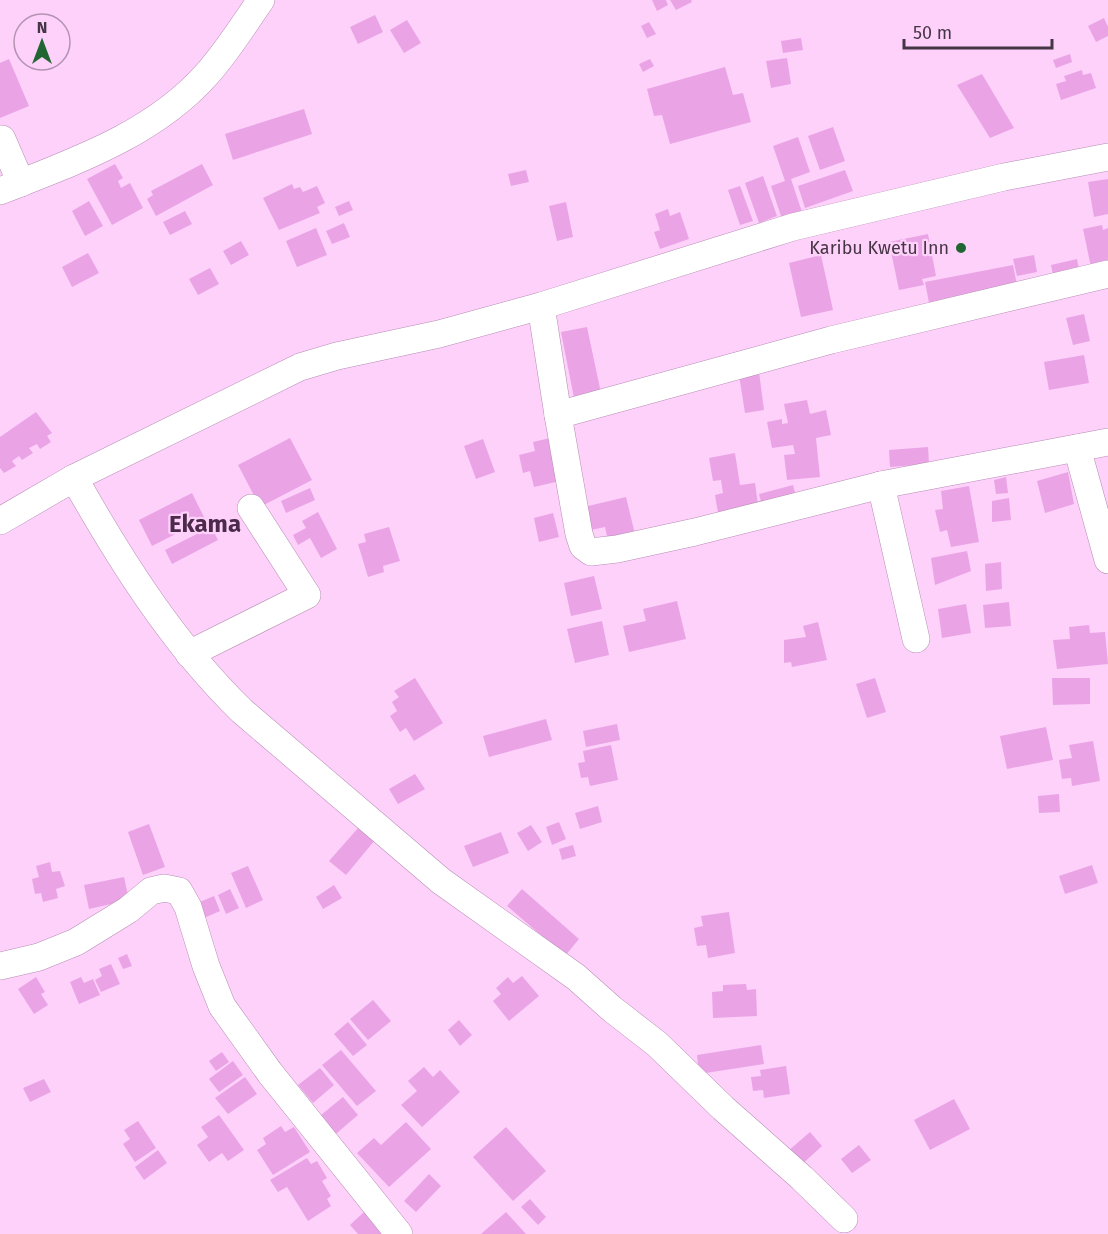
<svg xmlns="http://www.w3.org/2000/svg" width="1108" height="1234" font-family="'Fira Sans',sans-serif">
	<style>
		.building { fill: #eaa4e6 }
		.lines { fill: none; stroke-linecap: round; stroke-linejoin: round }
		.minor-casing { stroke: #b68db4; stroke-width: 28 }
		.minor { stroke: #fff; stroke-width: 27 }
		.poi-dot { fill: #216632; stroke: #fdd1fa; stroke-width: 2 }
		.labels { text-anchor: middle; stroke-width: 4.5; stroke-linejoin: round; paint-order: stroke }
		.poi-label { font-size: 18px; fill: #463545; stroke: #fdd1fa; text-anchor: end }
		.district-label { font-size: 24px; font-weight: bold; fill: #4c2a4b; stroke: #fdd1fa }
	</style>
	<rect width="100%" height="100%" fill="#fdd1fa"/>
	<g class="building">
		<polygon points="652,0 666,0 668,5 657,11"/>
		<polygon points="670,0 691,0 692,2 676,10"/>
		<polygon points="375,15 383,32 358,44 350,27"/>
		<polygon points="1104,18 1108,27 1108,36 1096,42 1088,26"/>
		<polygon points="407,20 421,43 404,53 390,30"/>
		<polygon points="649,22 656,34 647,38 641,26"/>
		<polygon points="801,38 803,50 783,53 781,41"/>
		<polygon points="1070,54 1072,62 1056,68 1053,60"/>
		<polygon points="787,58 791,84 771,88 766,61"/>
		<polygon points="9,59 29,106 0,118 0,63"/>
		<polygon points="650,59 654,66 643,72 639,64"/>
		<polygon points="725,67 733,95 743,93 751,122 670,144 662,115 654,116 647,89"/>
		<polygon points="1082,70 1083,75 1091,73 1096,88 1061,100 1056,84 1066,81 1064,76"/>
		<polygon points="982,74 1014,128 990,138 957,85"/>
		<polygon points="304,109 312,134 233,160 225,134"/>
		<polygon points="833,127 845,161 820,170 808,136"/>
		<polygon points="798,137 810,172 791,179 802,212 782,219 771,186 785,181 773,146"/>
		<polygon points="115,164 123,178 118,181 121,188 130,183 143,208 112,225 87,179"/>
		<polygon points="202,164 213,185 156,216 147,199 153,195 151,191"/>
		<polygon points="526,170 529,182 511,186 508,174"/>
		<polygon points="845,170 853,191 805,208 798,186"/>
		<polygon points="763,176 777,216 759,223 745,183"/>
		<polygon points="1108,179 1108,214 1094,217 1088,182"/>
		<polygon points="292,184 294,189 300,187 303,192 317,186 325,203 317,207 320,213 279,230 263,198"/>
		<polygon points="740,186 753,221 740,225 728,190"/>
		<polygon points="89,201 103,226 85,236 72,211"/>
		<polygon points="349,201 353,210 339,216 335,207"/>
		<polygon points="566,202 573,237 557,241 549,206"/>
		<polygon points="668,209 670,216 680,212 689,239 660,249 654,232 660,230 655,214"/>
		<polygon points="185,211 192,224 170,235 163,222"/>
		<polygon points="344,223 350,237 332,244 326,231"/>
		<polygon points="1102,225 1103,230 1108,228 1108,264 1091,267 1083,229"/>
		<polygon points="316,228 327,255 297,267 286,241"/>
		<polygon points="928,234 936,276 922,279 924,285 899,290 889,242"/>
		<polygon points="241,241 249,255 231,265 223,251"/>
		<polygon points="88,253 99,273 72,287 62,267"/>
		<polygon points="821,255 833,310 801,317 789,263"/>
		<polygon points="1034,255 1037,272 1017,276 1013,259"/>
		<polygon points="1077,259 1080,275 1054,280 1051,265"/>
		<polygon points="1013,265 1017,285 929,303 925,282"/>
		<polygon points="210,268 219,284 198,295 189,279"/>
		<polygon points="1084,314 1090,341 1073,345 1066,318"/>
		<polygon points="587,327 601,393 574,398 561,332"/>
		<polygon points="1084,355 1089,383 1049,390 1044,362"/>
		<polygon points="759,372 764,410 745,413 739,375"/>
		<polygon points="807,400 810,414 826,410 831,435 816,438 820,477 787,480 784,455 795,454 793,445 772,448 767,422 782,419 782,424 788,423 784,404"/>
		<polygon points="36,412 52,433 47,436 51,442 40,449 37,444 29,448 33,453 22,460 19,456 12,461 16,466 4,473 0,468 0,437"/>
		<polygon points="290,438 312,480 260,507 238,465"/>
		<polygon points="550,438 560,481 534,487 530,471 523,473 519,455 535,451 533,442"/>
		<polygon points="483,439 495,472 476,479 464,446"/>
		<polygon points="928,447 929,464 890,467 889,450"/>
		<polygon points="735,453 740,485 755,483 759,512 719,519 715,495 723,493 721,480 713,481 709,458"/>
		<polygon points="1068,472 1074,504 1045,513 1037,481"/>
		<polygon points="1006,477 1008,493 996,494 994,480"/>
		<polygon points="793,485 797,501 763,510 759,494"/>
		<polygon points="969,486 979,542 951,547 947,530 940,532 935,510 943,509 941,491"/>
		<polygon points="310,488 315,500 286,513 281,501"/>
		<polygon points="192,493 205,519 152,546 139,520"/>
		<polygon points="626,497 635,534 608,541 605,527 591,530 584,507"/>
		<polygon points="1009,498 1011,520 992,522 992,501"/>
		<polygon points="318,512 337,549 321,558 310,538 298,545 293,535 306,528 302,521"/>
		<polygon points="553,513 559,537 539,542 534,518"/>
		<polygon points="211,527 218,540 172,564 165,550"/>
		<polygon points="389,527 400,561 383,566 384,572 368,577 358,544 366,542 364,534"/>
		<polygon points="967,551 971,571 935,585 931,558"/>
		<polygon points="1001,562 1002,589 986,591 985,564"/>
		<polygon points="594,576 602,609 571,616 564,583"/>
		<polygon points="677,601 686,639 629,652 623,626 646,621 643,609"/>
		<polygon points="1009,602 1011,626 985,628 983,605"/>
		<polygon points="966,604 971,633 942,638 938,609"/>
		<polygon points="602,621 609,655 575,663 567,629"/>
		<polygon points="818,622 827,660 792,667 791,662 784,663 784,640 806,637 803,626"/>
		<polygon points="1089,625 1090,633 1105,632 1108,664 1057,669 1053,640 1070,639 1069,627"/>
		<polygon points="415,678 443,723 414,741 406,728 400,732 390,716 397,711 392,702 399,697 394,691"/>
		<polygon points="875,678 886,712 867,718 856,684"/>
		<polygon points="1052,678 1090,678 1090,704 1053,705"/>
		<polygon points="546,719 552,740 489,757 483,736"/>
		<polygon points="617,724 620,740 586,747 583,731"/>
		<polygon points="1046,727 1053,760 1007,769 1000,736"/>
		<polygon points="1093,741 1100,781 1072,786 1071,778 1062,779 1059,760 1072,758 1069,745"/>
		<polygon points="611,745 618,780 590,786 588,777 581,778 578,763 585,762 583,751"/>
		<polygon points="415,774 425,789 398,804 389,789"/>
		<polygon points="1059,794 1060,812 1039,813 1038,796"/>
		<polygon points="598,806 602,822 580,829 575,813"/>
		<polygon points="559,822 566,839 552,845 546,827"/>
		<polygon points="149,824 165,867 143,875 128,832"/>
		<polygon points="531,825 542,842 528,851 517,833"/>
		<polygon points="359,827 375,840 346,875 329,861"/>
		<polygon points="501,832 509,853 473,867 464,846"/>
		<polygon points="573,845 576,856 562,860 559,849"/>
		<polygon points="50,862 52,872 60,871 65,886 56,889 58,898 43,902 41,893 35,894 32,879 39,877 36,866"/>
		<polygon points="1092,865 1098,883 1065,894 1059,876"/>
		<polygon points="248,866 263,900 246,908 231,873"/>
		<polygon points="124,877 129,900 89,909 84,885"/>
		<polygon points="334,885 342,898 323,909 316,897"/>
		<polygon points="230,889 239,908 226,914 218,895"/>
		<polygon points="522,889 579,939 565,956 507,906"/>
		<polygon points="214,896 220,911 202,919 195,904"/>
		<polygon points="729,912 735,953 708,958 706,945 697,946 694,928 703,926 701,916"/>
		<polygon points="127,954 132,966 123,969 118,958"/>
		<polygon points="111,964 120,984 101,992 95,980 102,976 99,969"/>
		<polygon points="522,976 539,996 509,1021 493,1001 501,994 496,988 508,977 513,983"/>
		<polygon points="36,977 45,992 41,994 48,1005 34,1014 18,989"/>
		<polygon points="81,977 84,983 93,979 100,995 79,1004 70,982"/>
		<polygon points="746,984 747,990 756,989 757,1016 713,1018 712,992 723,991 723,985"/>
		<polygon points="373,1000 391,1021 368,1040 350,1019"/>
		<polygon points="459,1020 472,1035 460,1046 448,1030"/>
		<polygon points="348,1022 367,1045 353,1056 334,1034"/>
		<polygon points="761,1045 764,1064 699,1074 697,1055"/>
		<polygon points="341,1050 376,1091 357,1106 322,1065"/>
		<polygon points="222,1052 229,1062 216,1071 209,1061"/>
		<polygon points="233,1061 243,1075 219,1092 209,1079"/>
		<polygon points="786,1066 790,1094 764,1098 763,1090 753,1091 751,1077 761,1076 760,1070"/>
		<polygon points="424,1067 433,1077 440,1070 460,1092 422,1127 401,1105 417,1091 408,1081"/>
		<polygon points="320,1068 334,1085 313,1103 298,1085"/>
		<polygon points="245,1077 257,1094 228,1114 215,1098"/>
		<polygon points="44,1079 51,1092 30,1102 23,1088"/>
		<polygon points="343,1097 358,1115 331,1138 315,1120"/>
		<polygon points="954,1099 970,1129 930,1150 914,1120"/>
		<polygon points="219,1115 244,1150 228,1161 222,1153 209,1162 197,1145 208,1137 201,1127"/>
		<polygon points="138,1121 156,1148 135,1162 123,1144 130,1139 124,1130"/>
		<polygon points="406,1122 431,1149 389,1187 357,1153 374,1138 381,1145"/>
		<polygon points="281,1126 285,1132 294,1127 310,1152 273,1175 257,1150 266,1144 263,1138"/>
		<polygon points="506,1127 546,1171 513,1201 473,1157"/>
		<polygon points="810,1132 822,1146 800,1166 787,1152"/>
		<polygon points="859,1145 871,1160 852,1173 841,1159"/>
		<polygon points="158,1150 167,1163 144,1180 135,1167"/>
		<polygon points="307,1158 311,1164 317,1161 327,1178 322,1181 331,1196 327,1199 331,1206 308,1221 287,1187 278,1192 270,1180"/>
		<polygon points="429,1174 441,1186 416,1212 404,1201"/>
		<polygon points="530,1199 546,1217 538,1225 521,1207"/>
		<polygon points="364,1212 384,1234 358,1234 350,1225"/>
		<polygon points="506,1212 526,1234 481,1234"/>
	</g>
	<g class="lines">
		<g class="minor-casing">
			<g id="minor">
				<polyline points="2,139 21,183"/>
				<path d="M0,191C73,162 153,135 207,74C227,52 244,24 261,0"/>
				<polyline points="541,306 558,415 579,534 583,546 591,552 617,549 695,532 881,485 1108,442"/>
				<polyline points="558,415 831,340 1108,274"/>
				<polyline points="1077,448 1108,560"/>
				<path d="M74,478C121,561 173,644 242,711L441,881L576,977L612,1009L657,1044L723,1108L802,1178L844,1219"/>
				<polyline points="881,485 916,639"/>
				<polyline points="0,521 74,478 300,367 337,356 439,334 541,306 793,227 1004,177 1108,157"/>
				<polyline points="189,654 307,595 251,508"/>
				<polyline points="0,966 39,957 76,942 128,910 151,891 164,888 179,891 188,907 206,966 222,1006 270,1073 399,1234"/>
			</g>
		</g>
		<use href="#minor" class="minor"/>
	</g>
	<circle class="poi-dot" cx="961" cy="248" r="6"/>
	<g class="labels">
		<g class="poi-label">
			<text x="949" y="254">Karibu Kwetu Inn</text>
		</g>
		<g class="district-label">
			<text x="205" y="532">Ekama</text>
		</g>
	</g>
	<g transform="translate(42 42)"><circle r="28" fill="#fdd1fa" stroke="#b493b2" stroke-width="1.5"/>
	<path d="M0-4.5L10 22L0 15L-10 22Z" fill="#216632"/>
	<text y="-9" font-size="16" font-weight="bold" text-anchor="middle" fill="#463545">N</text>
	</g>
	<path d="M904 39v9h148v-9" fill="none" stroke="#463545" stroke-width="3"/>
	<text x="913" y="39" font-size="18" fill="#463545" stroke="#fdd1fa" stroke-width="4.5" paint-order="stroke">50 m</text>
</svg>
